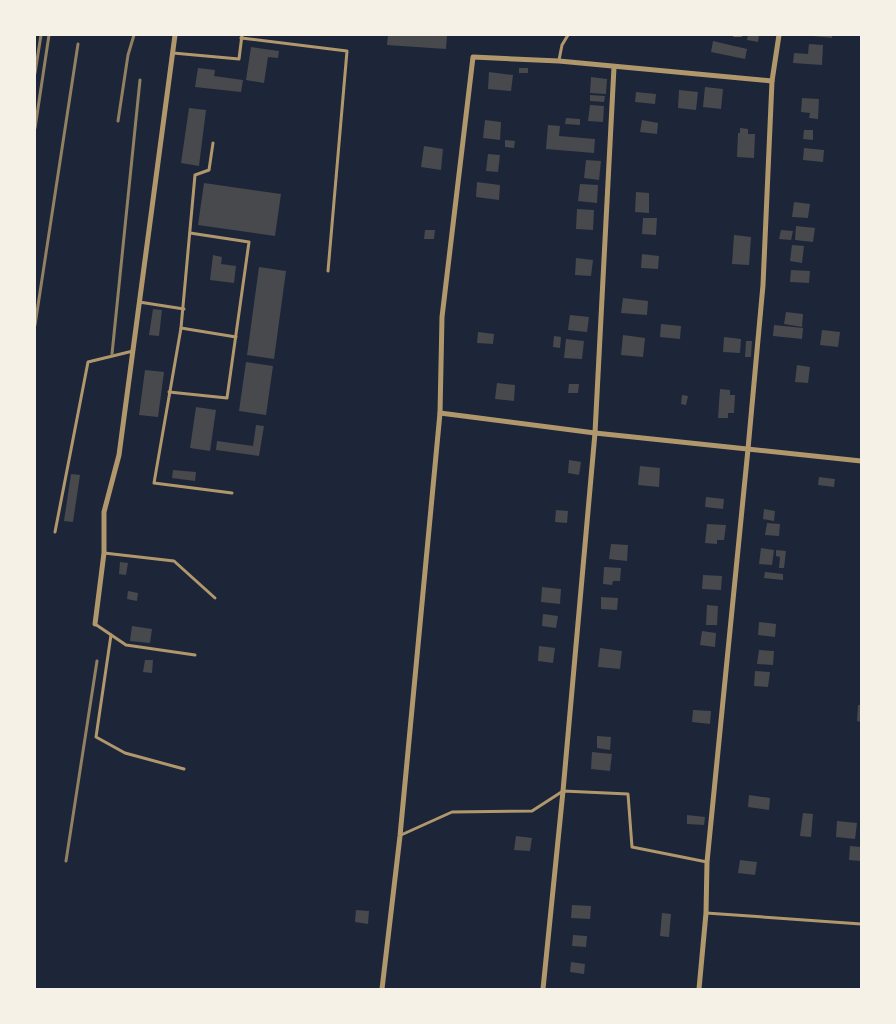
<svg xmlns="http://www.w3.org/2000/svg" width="896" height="1024" font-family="'Noto Serif',serif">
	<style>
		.green { fill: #1d2539 }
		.building { fill: #48494c }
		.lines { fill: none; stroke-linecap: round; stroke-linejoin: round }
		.service { stroke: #b1986c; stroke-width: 3 }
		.minor { stroke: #b1986c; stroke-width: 5 }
		.rail { stroke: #918062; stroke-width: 3 }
	</style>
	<rect width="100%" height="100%" fill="#14213d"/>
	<rect class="green" x="35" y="35" width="826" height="954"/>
	<g class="building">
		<polygon points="388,35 447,35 446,49 387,45"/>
		<polygon points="748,35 759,35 758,42 747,40"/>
		<polygon points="813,35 832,35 832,38 813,36"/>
		<polygon points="713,41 747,49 745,59 711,52"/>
		<polygon points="809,44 823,45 822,65 793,63 794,53 808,54"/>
		<polygon points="251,47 279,51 278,58 268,57 264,83 246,80"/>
		<polygon points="198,68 215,70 214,76 243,80 241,92 195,87"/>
		<rect x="519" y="68" width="9" height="5"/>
		<polygon points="489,72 513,75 511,91 488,89"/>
		<polygon points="591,77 607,79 606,94 590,93"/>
		<polygon points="705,87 723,89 721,109 703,107"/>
		<polygon points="679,90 698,92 696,110 678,108"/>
		<polygon points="636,92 656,94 655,104 635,102"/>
		<polygon points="590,95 605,96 604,102 590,101"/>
		<polygon points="802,98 819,99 818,119 809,118 810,113 801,112"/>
		<polygon points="590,105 604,106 603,122 588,121"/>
		<polygon points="189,108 206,110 199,166 181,163"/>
		<polygon points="566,118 580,119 580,125 565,124"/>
		<polygon points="485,120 501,122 500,140 483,138"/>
		<polygon points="642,120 658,123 657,134 640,132"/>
		<polygon points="548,125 560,126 559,136 595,139 594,153 546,149"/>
		<polygon points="740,128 748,129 748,134 755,134 754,158 737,157 738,133 740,133"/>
		<polygon points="804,130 813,130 813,140 803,139"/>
		<polygon points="505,140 515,141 514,148 505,147"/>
		<polygon points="424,146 443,149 441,170 421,167"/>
		<polygon points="804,148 824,150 823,162 803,160"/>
		<polygon points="488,154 500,155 498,172 486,171"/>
		<polygon points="586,160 601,161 599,180 584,178"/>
		<polygon points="477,182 500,185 499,200 476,197"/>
		<polygon points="204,183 281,194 275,236 198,225"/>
		<polygon points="580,184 598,185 597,203 578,201"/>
		<polygon points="636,192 649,193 649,213 635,212"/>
		<polygon points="794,202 810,204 808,218 792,217"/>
		<polygon points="577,209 594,210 593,230 576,229"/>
		<polygon points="643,218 657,218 656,235 642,234"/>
		<polygon points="796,226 815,228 813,242 795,240"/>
		<polygon points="425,230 435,230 434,239 424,239"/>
		<polygon points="781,230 793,231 791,240 779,239"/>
		<polygon points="734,235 751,237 749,265 732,264"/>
		<polygon points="792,245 804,246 802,263 790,261"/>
		<polygon points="642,254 659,256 658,269 641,268"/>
		<polygon points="213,255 222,257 221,264 236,266 234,283 210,280"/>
		<polygon points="576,258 593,260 591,276 575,275"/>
		<polygon points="259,267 286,271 274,359 247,355"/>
		<polygon points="791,270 810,271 809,283 790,282"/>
		<polygon points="623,298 648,301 647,315 621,313"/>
		<polygon points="153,309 162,310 159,336 149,335"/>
		<polygon points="786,312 803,314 802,327 784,324"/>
		<polygon points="570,315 589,317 587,332 568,330"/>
		<polygon points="661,324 681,326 680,339 660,337"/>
		<polygon points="774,325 803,328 802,339 773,336"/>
		<polygon points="822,330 840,332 838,347 820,345"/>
		<polygon points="478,332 494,334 493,344 477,343"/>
		<polygon points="623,335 645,338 643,357 621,355"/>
		<polygon points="554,336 561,337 560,348 553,347"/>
		<polygon points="724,337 741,339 740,353 723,352"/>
		<polygon points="566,339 584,341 582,359 564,358"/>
		<polygon points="746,341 752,341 751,357 745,357"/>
		<polygon points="246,362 273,366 266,415 239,411"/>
		<polygon points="797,365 810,367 808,383 795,382"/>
		<polygon points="145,370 164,372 158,417 139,415"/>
		<polygon points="497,383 515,385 514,401 495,399"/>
		<polygon points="569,384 579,384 578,393 568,393"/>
		<polygon points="720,389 730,390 730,395 735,395 734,413 728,413 728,418 718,418"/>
		<polygon points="682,395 688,396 686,405 681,404"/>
		<polygon points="196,407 216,410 210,451 190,448"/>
		<polygon points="256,425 264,426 259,456 216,450 217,441 253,446"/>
		<polygon points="569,460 581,462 579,475 568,473"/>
		<polygon points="640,466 660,468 659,487 638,485"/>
		<polygon points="173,470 196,472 195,481 172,478"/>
		<polygon points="71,474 80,475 73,522 64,521"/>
		<polygon points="819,477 835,479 834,487 818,485"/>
		<polygon points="706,497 724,499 723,509 705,507"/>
		<polygon points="764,509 775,511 774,521 763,519"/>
		<polygon points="556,510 568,511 567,523 555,522"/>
		<polygon points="767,523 780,524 779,536 765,535"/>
		<polygon points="707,524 726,525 724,540 717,540 717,544 705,543"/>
		<polygon points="611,544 628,545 627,561 609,559"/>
		<polygon points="761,548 774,550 772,565 759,564"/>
		<polygon points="776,550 786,551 784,568 779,568 780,557 776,556"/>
		<polygon points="120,562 128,563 126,575 119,574"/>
		<polygon points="604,567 621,568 620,581 613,581 612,585 603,584"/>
		<polygon points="765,572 783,574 783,580 764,578"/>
		<polygon points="703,575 722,576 721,590 702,589"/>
		<polygon points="542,587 561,589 560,604 541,602"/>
		<polygon points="128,591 138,593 137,601 127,599"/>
		<polygon points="601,597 618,598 617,610 601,609"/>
		<polygon points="707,605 718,606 717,625 706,625"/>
		<polygon points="543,614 558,616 556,628 542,626"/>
		<polygon points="759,622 776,624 775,637 758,635"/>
		<polygon points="132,626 152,629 150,643 130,641"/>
		<polygon points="702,631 716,633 715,647 700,645"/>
		<polygon points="539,646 555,648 553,663 538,661"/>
		<polygon points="600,648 622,651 620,669 598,667"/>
		<polygon points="759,650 774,651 773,665 757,664"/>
		<polygon points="145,660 153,660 152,673 143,672"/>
		<polygon points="755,671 770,672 768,687 754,686"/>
		<polygon points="858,705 861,705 861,722 857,721"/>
		<polygon points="693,710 711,711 710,724 692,722"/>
		<polygon points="597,736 611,737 610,750 597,748"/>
		<polygon points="592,752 612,754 610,771 591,769"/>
		<polygon points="749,795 770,798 769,810 748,807"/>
		<polygon points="803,813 813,814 811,837 800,836"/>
		<polygon points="687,815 705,817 704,825 687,824"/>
		<polygon points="837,821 857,823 855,839 836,837"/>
		<polygon points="516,836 532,838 530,851 514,850"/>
		<polygon points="850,846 861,847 861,861 849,860"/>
		<polygon points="740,860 757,862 755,875 738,873"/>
		<polygon points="572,905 591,906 590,919 571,918"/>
		<polygon points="356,910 369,911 368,924 355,922"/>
		<polygon points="662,913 671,914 669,937 660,936"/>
		<polygon points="573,935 587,936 586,947 572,946"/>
		<polygon points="571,962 585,964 584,974 570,972"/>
	</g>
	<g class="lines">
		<g class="service">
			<polyline points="734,35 741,35"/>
			<polyline points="241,38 347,51 328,271"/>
			<polyline points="173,53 239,59 242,35"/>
			<polyline points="559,60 562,45 568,35"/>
			<polyline points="213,143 209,170 195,175 181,328 154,483 232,493"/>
			<polyline points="139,302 184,309"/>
			<polyline points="181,328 236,337"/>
			<polyline points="169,392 227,398 249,242 190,233"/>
			<polyline points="55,532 88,362 133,351"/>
			<polyline points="104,553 174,561 215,598"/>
			<polyline points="95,624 126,645 195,655"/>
			<polyline points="111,635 96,737 125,753 184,769"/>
			<polyline points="401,835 452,812 532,811 563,791 628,794 632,847 707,862"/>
			<polyline points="706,913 861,924"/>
		</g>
		<g class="minor">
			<polyline points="440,413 595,433 861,461"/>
			<polyline points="95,624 104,553 104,512 119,455 175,35"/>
			<polyline points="382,989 400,836 440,413 442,317 473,57 559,61 772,81"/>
			<polyline points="543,989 563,791 595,433 614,67"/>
			<polyline points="699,989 706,913 707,862 748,449 763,285 772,81 779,35"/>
		</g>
		<g class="rail">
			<polyline points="35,73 41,35"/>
			<polyline points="118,121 128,55 134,35"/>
			<polyline points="35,128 49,35"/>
			<polyline points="35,325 78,44"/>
			<polyline points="112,354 140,80"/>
			<polyline points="66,861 97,661"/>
		</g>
	</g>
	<rect width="896" height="1024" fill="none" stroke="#f6f1e7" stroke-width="72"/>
</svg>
